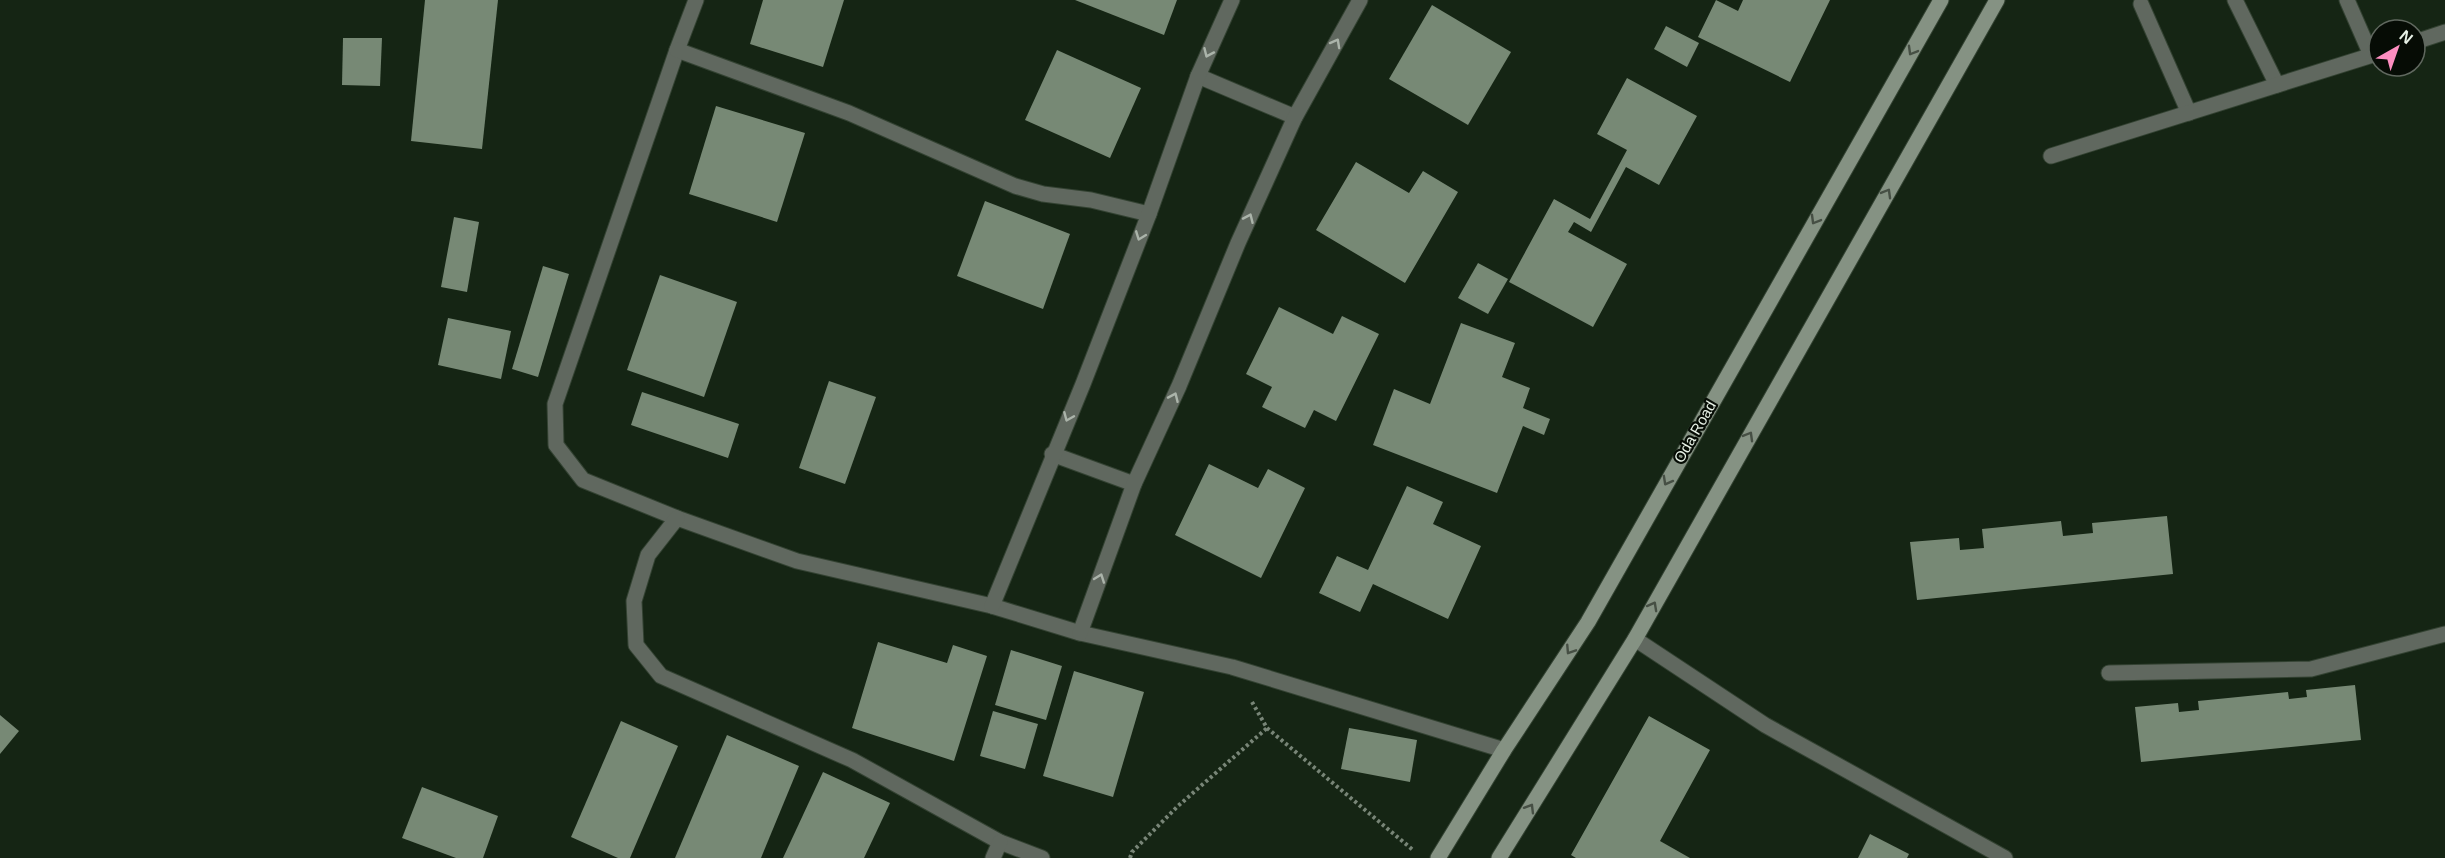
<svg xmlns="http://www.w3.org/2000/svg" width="2445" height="858" font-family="Helvetica,sans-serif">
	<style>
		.building { fill: #778975 }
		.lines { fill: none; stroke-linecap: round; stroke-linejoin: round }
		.lane-casing { stroke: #334232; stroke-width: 17 }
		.street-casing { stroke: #334232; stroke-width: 17 }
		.secondary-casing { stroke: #334232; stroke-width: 17 }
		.path { stroke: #788577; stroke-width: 4; stroke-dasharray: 3 3; stroke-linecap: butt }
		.lane { stroke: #60685f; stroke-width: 15 }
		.street { stroke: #60685f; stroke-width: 15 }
		.secondary { stroke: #859283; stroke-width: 15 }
		.oneway { stroke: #abb4aa }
		.oneway2 { stroke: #464f44 }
		.labels { text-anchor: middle; stroke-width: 4.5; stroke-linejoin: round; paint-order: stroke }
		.street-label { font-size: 15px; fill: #e8f2e7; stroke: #060c05 }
	</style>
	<rect width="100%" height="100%" fill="#152514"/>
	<g class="building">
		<polygon points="425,0 498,0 482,149 411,141"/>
		<polygon points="763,0 844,0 823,67 750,44"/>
		<polygon points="1075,0 1177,0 1164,35"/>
		<polygon points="1716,0 1738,11 1743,0 1830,0 1790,82 1698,37"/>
		<polygon points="1432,5 1511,52 1468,125 1389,79"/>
		<polygon points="1666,26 1699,43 1687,67 1654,49"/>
		<polygon points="343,38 382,38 380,86 342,85"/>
		<polygon points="1057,50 1141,88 1110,158 1025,120"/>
		<polygon points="1627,78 1697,116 1659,185 1626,167 1591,232 1574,222 1568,232 1627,264 1593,327 1509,282 1554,199 1590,219 1627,150 1597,134"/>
		<polygon points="716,106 805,133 777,222 689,194"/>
		<polygon points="1356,162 1409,193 1423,171 1458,192 1405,283 1316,230"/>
		<polygon points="985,201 1070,234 1043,309 957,276"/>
		<polygon points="454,217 479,222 467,292 441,287"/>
		<polygon points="1478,263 1508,279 1488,314 1458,298"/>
		<polygon points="543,266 569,274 538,377 512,369"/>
		<polygon points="660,275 737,302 704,397 627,370"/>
		<polygon points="1279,307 1333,334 1342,316 1379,334 1336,421 1314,410 1305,428 1262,407 1272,387 1246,374"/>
		<polygon points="448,318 511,331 501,379 438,365"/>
		<polygon points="1461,323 1515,343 1502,377 1530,388 1523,408 1550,419 1544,435 1523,426 1497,493 1373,445 1394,389 1430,404"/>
		<polygon points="829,381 876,397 845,484 799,468"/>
		<polygon points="642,392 739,424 728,458 631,425"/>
		<polygon points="1209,464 1258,488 1268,469 1305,488 1261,578 1175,535"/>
		<polygon points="1407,486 1443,502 1433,524 1481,546 1448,619 1373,584 1360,612 1319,593 1337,556 1368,570"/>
		<polygon points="2167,516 2173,574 1917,600 1910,542 1959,538 1960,550 1984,548 1982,529 2061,521 2063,536 2093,533 2092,523"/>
		<polygon points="878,642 947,663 953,645 987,656 954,761 852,728"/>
		<polygon points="1011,650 1062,666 1046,720 995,705"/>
		<polygon points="1074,671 1144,692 1113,797 1043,776"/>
		<polygon points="2355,685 2361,740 2141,762 2135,707 2178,703 2179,712 2199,710 2198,701 2288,692 2289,699 2307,697 2306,690"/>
		<polygon points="993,711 1038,724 1025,769 980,756"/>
		<polygon points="0,715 19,731 0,754"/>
		<polygon points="1649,716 1710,750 1660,841 1690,858 1576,858 1571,855"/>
		<polygon points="621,721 678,746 630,858 618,858 571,837"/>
		<polygon points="1349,728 1417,740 1410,782 1341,769"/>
		<polygon points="727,735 799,766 761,858 675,858"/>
		<polygon points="823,772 890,803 864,858 783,858"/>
		<polygon points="422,787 498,816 483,858 456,858 402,838"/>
		<polygon points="1870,834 1909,854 1907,858 1858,858"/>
	</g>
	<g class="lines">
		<g class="lane-casing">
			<g id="lane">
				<polyline points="2235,0 2277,85"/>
				<polyline points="2347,0 2371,55"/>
				<polyline points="2141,4 2189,113"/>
				<polyline points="2415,42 2445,32"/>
				<polyline points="2051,156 2379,53"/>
			</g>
		</g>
		<g class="street-casing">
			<g id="street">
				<polyline points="696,0 677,50 555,404 556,445 583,480 677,518 797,561 992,606 1080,633 1232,667 1504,750"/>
				<polyline points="677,50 849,113 1015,186 1043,194 1091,200 1149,214"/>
				<polyline points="1198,76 1295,117"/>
				<polyline points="1052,454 1134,484"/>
				<polyline points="677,518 648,555 634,601 636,645 661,676 852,760 1000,842 1042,858"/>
				<polyline points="992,606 1083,384 1149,214 1198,76 1232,0"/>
				<polyline points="1080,633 1134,484 1179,386 1238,243 1295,117 1360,0"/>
				<polyline points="1635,639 1765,725 2005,858"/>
				<polyline points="2109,673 2311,669 2445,634"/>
				<polyline points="993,858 1000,842"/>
			</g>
		</g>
		<g class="secondary-casing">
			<g id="secondary">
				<polyline points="1438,858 1504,750 1588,622 1941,0"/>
				<polyline points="1499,858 1635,639 1997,0"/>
			</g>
		</g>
		<g class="path">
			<polyline points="1252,702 1267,728 1413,850"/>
			<polyline points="1130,858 1132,852 1178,806 1267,728"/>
		</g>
		<use href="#lane" class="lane"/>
		<use href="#street" class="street"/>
		<use href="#secondary" class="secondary"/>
	</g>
	<defs><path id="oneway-chevron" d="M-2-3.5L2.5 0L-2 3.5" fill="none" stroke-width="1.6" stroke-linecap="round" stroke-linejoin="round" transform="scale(1.5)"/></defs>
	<g class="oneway">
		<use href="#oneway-chevron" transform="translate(1336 43) rotate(-61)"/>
		<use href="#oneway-chevron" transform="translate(1208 53) rotate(114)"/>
		<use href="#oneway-chevron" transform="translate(1249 218) rotate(-66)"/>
		<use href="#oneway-chevron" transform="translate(1140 236) rotate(111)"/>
		<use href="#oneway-chevron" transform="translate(1174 397) rotate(-66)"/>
		<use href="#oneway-chevron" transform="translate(1068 417) rotate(113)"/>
		<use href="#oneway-chevron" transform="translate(1100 578) rotate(-70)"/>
	</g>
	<g class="oneway2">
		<use href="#oneway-chevron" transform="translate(1912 51) rotate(120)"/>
		<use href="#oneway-chevron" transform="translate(1887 193) rotate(-60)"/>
		<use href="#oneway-chevron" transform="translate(1815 220) rotate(120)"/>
		<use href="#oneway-chevron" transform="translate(1749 436) rotate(-60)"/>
		<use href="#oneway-chevron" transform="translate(1667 481) rotate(119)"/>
		<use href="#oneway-chevron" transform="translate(1653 606) rotate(-61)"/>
		<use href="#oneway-chevron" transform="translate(1570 650) rotate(123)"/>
		<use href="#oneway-chevron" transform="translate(1530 808) rotate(-59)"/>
	</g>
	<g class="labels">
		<g class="street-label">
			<text transform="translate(1695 432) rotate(-60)" y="5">Oda Road</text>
		</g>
	</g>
	<g transform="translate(2397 48) rotate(40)"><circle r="28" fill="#060c05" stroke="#60685f" stroke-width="1.5"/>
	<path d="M0-4.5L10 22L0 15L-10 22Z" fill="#fd8ec0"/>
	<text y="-9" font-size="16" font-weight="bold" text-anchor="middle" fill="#e8f2e7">N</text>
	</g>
</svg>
